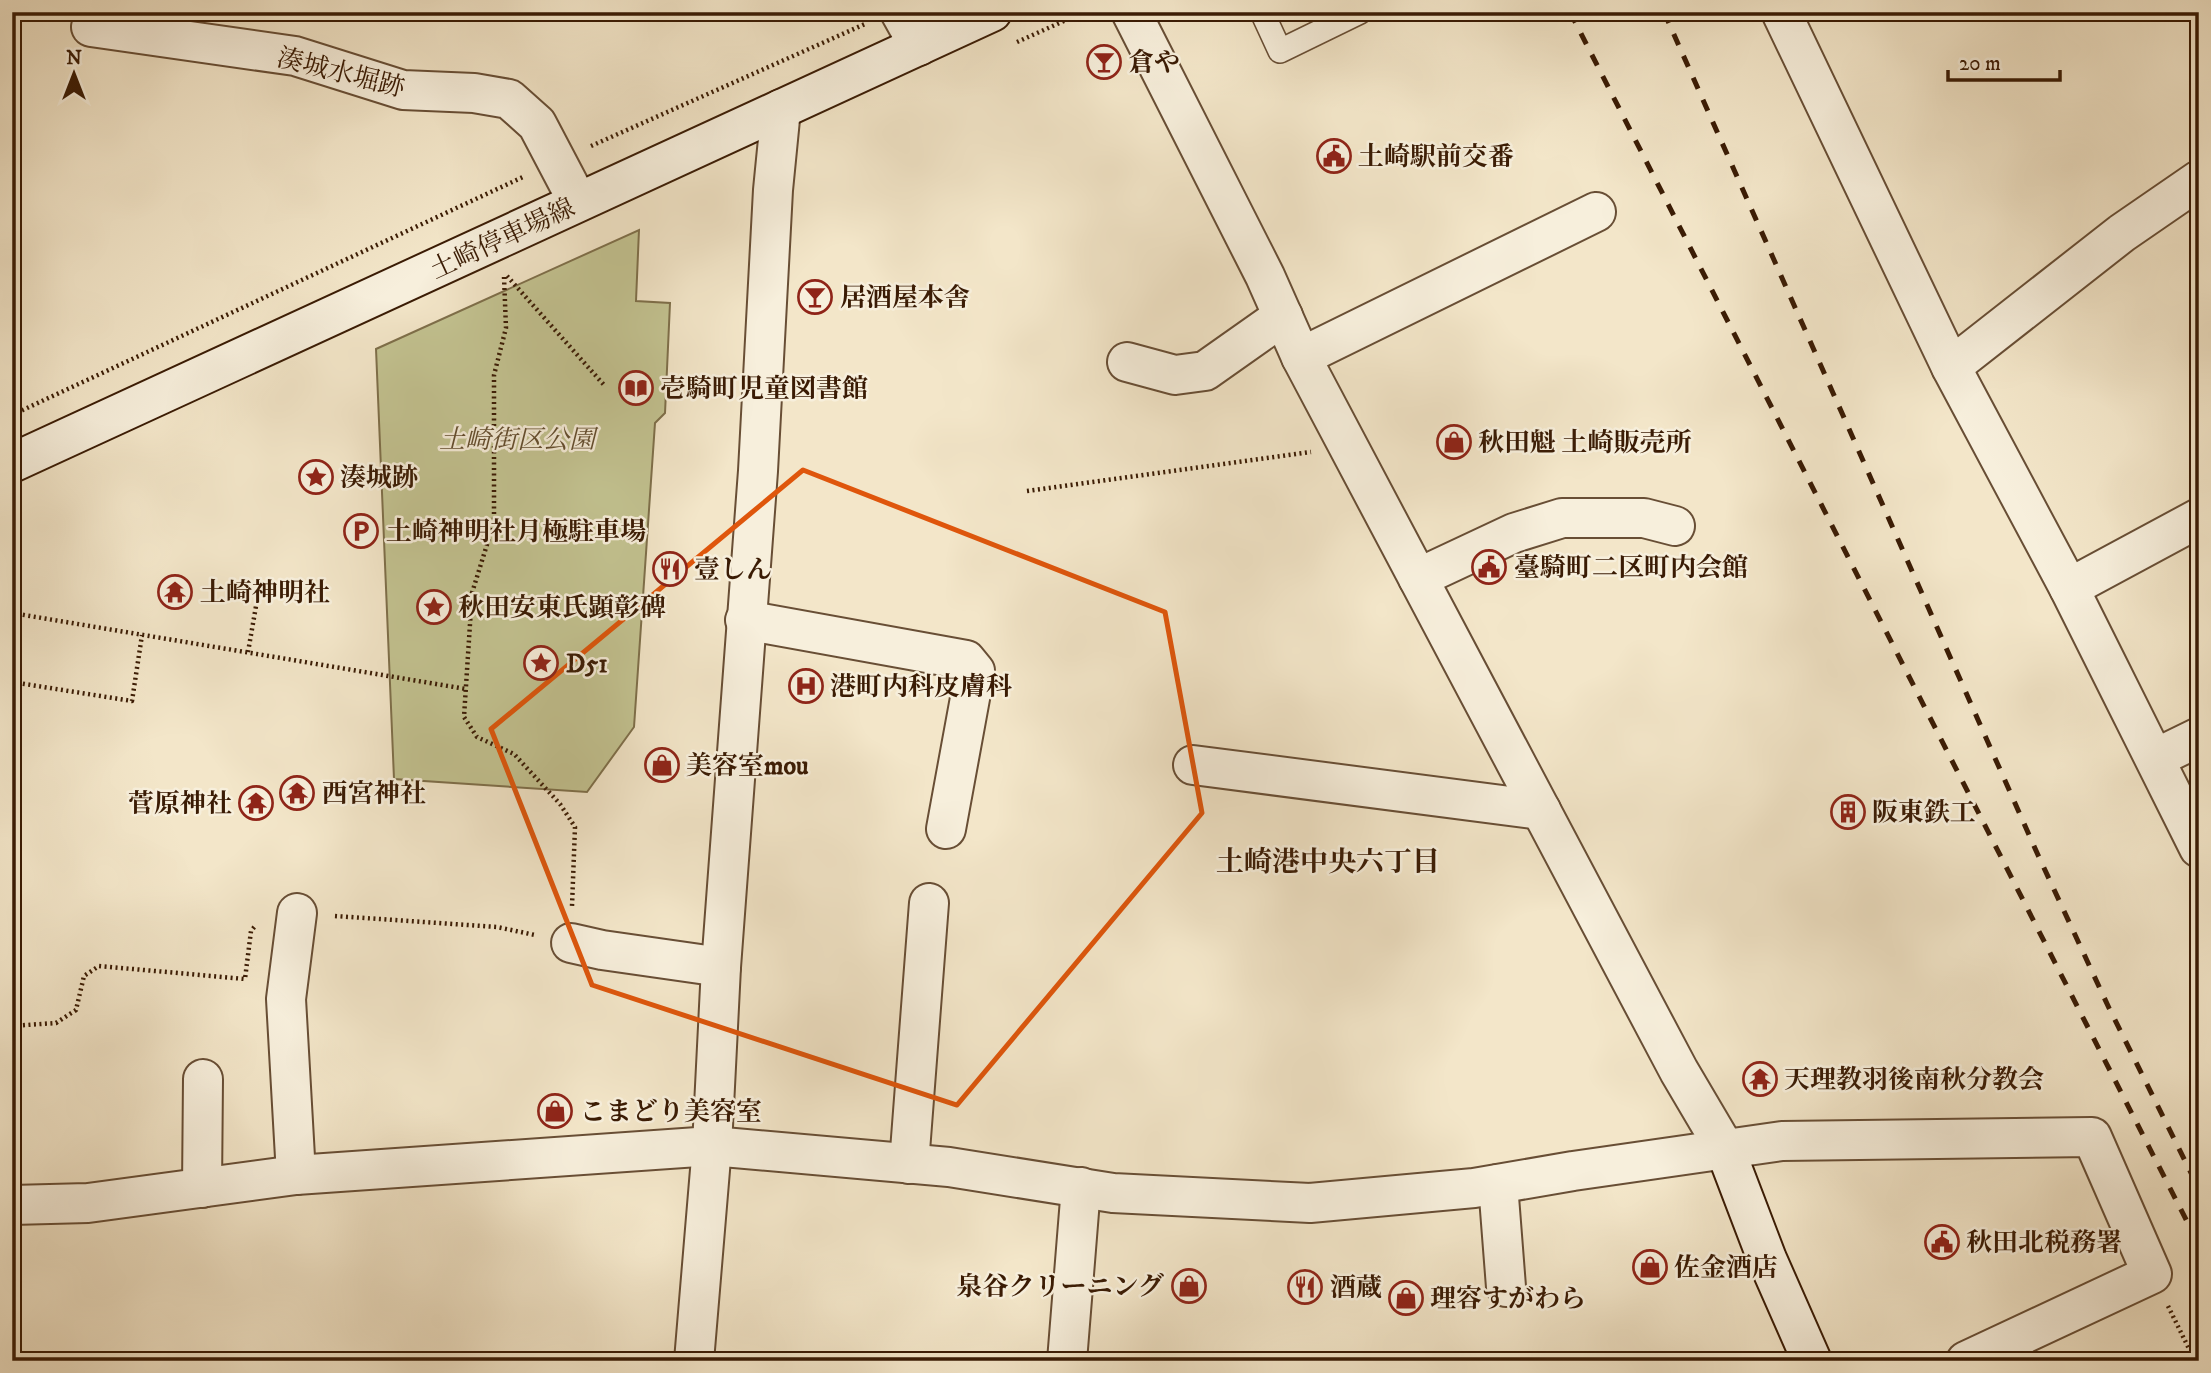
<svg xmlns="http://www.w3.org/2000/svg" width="2211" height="1373" font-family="'IM FELL DW Pica','Noto Serif JP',serif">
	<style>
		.green { fill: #c3c391; stroke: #7e6f4a; stroke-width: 2 }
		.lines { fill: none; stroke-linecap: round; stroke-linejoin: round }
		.lane-casing { stroke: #684e35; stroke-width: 26 }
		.street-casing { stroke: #684e35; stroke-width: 42 }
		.secondary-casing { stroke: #3a1b04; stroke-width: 42 }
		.path { stroke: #3a1b04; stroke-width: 4.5; stroke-dasharray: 2 3.5; stroke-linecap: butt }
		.lane { stroke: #f7efdc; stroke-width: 23 }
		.street { stroke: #f7efdc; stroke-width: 38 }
		.secondary { stroke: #f7efdc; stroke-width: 38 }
		.rail { stroke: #3a1b04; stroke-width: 5; stroke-dasharray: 12 12; stroke-linecap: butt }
		.marked { fill: none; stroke: #df560c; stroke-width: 5; stroke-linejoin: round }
		.labels { text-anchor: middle; stroke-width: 5; stroke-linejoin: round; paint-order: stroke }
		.poi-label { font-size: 26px; font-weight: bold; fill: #3a1b04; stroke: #f7efdc; text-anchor: start }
		.street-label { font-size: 26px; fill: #3a1b04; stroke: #f7efdc }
		.park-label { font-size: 26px; font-style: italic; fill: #634d2e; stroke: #f7efdc }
		.neighbourhood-label { font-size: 28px; font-weight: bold; fill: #3a1b04; stroke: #f7efdc }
	</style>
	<rect width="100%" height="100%" fill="#f3e6c9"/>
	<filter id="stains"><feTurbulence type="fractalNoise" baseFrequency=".00286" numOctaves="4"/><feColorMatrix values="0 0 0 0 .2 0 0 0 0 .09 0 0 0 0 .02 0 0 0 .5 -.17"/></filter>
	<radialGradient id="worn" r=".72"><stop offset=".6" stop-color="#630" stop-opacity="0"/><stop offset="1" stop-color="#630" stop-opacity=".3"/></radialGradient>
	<polygon class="green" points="639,230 636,301 670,303 665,413 655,423 634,727 587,792 394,779 376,349"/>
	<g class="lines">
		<g class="lane-casing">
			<polyline id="lane" points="1262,12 1280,51 1360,12"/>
		</g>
		<g class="street-casing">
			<g id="street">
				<polyline points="900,12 919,46"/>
				<polyline points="1131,12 1265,276 1301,357 1679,1071 1725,1149"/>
				<polyline points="1781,12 1951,367 2069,588 2199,848"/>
				<polyline points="91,27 295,56 403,90 474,93 509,99 537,124 578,202"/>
				<polyline points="1301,357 1596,212"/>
				<polyline points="1127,362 1175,375 1205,371 1283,316"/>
				<polyline points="1951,367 2122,233 2199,180"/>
				<polyline points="1418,578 1514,533 1562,518 1644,518 1675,526"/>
				<polyline points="2069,588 2199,518"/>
				<polyline points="745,620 966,660 975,671 946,829"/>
				<polyline points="2156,758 2199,737"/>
				<polyline points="1193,765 1541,810"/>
				<polyline points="571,943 602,950 721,967"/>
				<polyline points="909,1164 929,903"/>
				<polyline points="296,1175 286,999 297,913"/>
				<polyline points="1498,1184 1506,1287"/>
				<polyline points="202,1188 203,1079"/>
				<polyline points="12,1205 88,1203 296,1175 712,1146 949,1167 1113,1193 1310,1203 1474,1188 1573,1171 1782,1141 2092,1137 2152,1274 1966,1361"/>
				<polyline points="694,1361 712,1146 721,967 758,471 773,190 781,109"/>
				<polyline points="1067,1361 1081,1187"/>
			</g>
		</g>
		<g class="secondary-casing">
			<g id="secondary">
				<polyline points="12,463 992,12"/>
				<polyline points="1725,1149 1767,1259 1812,1361"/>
			</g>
		</g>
		<g class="path">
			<polyline points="1017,42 1084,12"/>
			<polyline points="591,146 865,24"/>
			<polyline points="507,276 604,385"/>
			<polyline points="504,277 506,328 494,375 494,522 472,593 464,717 477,737 514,754 560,804 575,827 572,906"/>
			<polyline points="12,415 523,177"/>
			<polyline points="1027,491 1311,452"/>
			<polyline points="12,613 466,689"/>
			<polyline points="248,652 259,589"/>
			<polyline points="12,682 132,701 142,635"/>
			<polyline points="335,916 497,927 535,935"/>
			<polyline points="12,1026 56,1023 76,1010 84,976 99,966 245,979 251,931 255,926"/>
			<polyline points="2168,1306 2195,1361"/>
		</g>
		<use href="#lane" class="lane"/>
		<use href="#street" class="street"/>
		<use href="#secondary" class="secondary"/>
		<g class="rail">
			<polyline points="1570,12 2199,1245"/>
			<polyline points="1664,12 2038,855 2109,1008 2199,1189"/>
		</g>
	</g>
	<path class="marked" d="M803,470L1165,612L1202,813L957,1105L592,985L491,729Z"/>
	<defs>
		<g id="bar-ring" transform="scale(1.75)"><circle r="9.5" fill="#f7efdc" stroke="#8f2418" stroke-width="1.5"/><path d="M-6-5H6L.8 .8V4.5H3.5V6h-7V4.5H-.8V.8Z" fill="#8f2418"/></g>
		<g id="civic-ring" transform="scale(1.75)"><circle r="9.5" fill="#f7efdc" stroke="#8f2418" stroke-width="1.5"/><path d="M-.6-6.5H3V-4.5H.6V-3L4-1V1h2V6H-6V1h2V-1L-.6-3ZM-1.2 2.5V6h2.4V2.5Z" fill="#8f2418"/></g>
		<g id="library-ring" transform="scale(1.75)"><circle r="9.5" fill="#f7efdc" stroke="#8f2418" stroke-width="1.5"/><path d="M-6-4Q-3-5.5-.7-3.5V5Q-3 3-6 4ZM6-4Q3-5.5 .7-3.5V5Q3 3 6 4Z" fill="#8f2418"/></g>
		<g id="shop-ring" transform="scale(1.75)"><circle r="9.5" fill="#f7efdc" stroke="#8f2418" stroke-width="1.5"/><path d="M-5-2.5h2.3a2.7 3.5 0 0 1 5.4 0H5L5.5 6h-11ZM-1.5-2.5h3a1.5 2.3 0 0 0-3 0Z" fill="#8f2418"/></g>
		<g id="sight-ring" transform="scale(1.75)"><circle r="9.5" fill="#f7efdc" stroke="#8f2418" stroke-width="1.5"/><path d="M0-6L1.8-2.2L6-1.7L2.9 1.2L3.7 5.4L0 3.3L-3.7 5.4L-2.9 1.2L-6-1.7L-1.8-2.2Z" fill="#8f2418"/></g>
		<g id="parking-ring" transform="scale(1.75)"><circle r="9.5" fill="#f7efdc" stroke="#8f2418" stroke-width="1.5"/><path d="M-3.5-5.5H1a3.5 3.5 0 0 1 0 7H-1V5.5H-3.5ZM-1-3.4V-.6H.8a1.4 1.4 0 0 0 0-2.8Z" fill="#8f2418"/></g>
		<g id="restaurant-ring" transform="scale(1.75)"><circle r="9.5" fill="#f7efdc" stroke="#8f2418" stroke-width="1.5"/><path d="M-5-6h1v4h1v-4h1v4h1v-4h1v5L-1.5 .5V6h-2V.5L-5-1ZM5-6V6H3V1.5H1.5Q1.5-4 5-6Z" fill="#8f2418"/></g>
		<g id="temple-ring" transform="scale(1.75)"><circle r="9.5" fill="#f7efdc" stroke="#8f2418" stroke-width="1.5"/><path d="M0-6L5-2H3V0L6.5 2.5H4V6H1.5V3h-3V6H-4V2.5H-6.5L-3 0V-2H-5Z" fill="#8f2418"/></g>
		<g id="hospital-ring" transform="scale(1.75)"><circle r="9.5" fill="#f7efdc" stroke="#8f2418" stroke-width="1.5"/><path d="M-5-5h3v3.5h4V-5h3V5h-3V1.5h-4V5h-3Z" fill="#8f2418"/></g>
		<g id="building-ring" transform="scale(1.75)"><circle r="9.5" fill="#f7efdc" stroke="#8f2418" stroke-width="1.5"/><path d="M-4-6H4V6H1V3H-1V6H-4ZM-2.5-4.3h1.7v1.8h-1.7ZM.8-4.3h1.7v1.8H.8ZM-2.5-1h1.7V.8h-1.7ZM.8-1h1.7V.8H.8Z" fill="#8f2418"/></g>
	</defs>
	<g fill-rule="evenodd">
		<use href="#bar-ring" x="1104" y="62"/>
		<use href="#civic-ring" x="1334" y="156"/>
		<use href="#bar-ring" x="815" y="297"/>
		<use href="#library-ring" x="636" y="388"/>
		<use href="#shop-ring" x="1454" y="442"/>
		<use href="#sight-ring" x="316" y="477"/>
		<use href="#parking-ring" x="361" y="531"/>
		<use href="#civic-ring" x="1489" y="567"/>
		<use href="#restaurant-ring" x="670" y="569"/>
		<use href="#temple-ring" x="175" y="592"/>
		<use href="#sight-ring" x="434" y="607"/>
		<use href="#sight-ring" x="541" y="663"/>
		<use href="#hospital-ring" x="806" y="686"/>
		<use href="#shop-ring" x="662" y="765"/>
		<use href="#temple-ring" x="297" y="793"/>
		<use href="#temple-ring" x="256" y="803"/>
		<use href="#building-ring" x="1848" y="812"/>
		<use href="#temple-ring" x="1760" y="1079"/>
		<use href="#shop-ring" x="555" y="1111"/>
		<use href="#civic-ring" x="1942" y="1242"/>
		<use href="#shop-ring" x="1650" y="1267"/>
		<use href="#shop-ring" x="1189" y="1286"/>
		<use href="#restaurant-ring" x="1305" y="1287"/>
		<use href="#shop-ring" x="1406" y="1298"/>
	</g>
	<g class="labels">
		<g class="poi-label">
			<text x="1128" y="71">倉や</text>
			<text x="1358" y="165">土崎駅前交番</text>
			<text x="840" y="306">居酒屋本舎</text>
			<text x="660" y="397">壱騎町児童図書館</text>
			<text x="1478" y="451">秋田魁 土崎販売所</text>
			<text x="340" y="486">湊城跡</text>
			<text x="386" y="540">土崎神明社月極駐車場</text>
			<text x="1514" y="576">臺騎町二区町内会館</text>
			<text x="694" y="578">壹しん</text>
			<text x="200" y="601">土崎神明社</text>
			<text x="458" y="616">秋田安東氏顕彰碑</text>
			<text x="566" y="672">D51</text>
			<text x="830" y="695">港町内科皮膚科</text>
			<text x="686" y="774">美容室mou</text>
			<text x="322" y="802">西宮神社</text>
			<text x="232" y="812" text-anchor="end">菅原神社</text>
			<text x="1872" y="821">阪東鉄工</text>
			<text x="1784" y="1088">天理教羽後南秋分教会</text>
			<text x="580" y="1120">こまどり美容室</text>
			<text x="1966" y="1251">秋田北税務署</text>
			<text x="1674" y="1276">佐金酒店</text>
			<text x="1164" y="1295" text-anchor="end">泉谷クリーニング</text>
			<text x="1330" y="1296">酒蔵</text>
			<text x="1430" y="1307">理容すがわら</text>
		</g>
		<g class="street-label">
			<text transform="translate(341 72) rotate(14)" y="9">湊城水堀跡</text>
			<text transform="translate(502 238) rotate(-25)" y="9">土崎停車場線</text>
		</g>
		<g class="park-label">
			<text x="517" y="448">土崎街区公園</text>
		</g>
		<g class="neighbourhood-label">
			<text x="1328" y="871">土崎港中央六丁目</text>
		</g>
	</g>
	<rect width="2211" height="1373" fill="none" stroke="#f3e6c9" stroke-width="42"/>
	<rect x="14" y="14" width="2183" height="1345" fill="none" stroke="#3a1b04" stroke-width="3.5"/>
	<rect x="21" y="21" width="2169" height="1331" fill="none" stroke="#3a1b04" stroke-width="2"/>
	<g transform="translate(74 74)" stroke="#f7efdc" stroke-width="5" paint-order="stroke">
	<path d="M0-5L12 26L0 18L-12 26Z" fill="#3a1b04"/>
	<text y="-10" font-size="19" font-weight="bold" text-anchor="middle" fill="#3a1b04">N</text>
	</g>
	<path d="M1948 70v10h112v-10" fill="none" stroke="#3a1b04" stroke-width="3.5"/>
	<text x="1959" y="70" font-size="21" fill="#3a1b04" stroke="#f7efdc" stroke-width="5" paint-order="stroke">20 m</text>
	<rect width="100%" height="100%" filter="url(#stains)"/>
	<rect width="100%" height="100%" fill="url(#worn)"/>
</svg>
